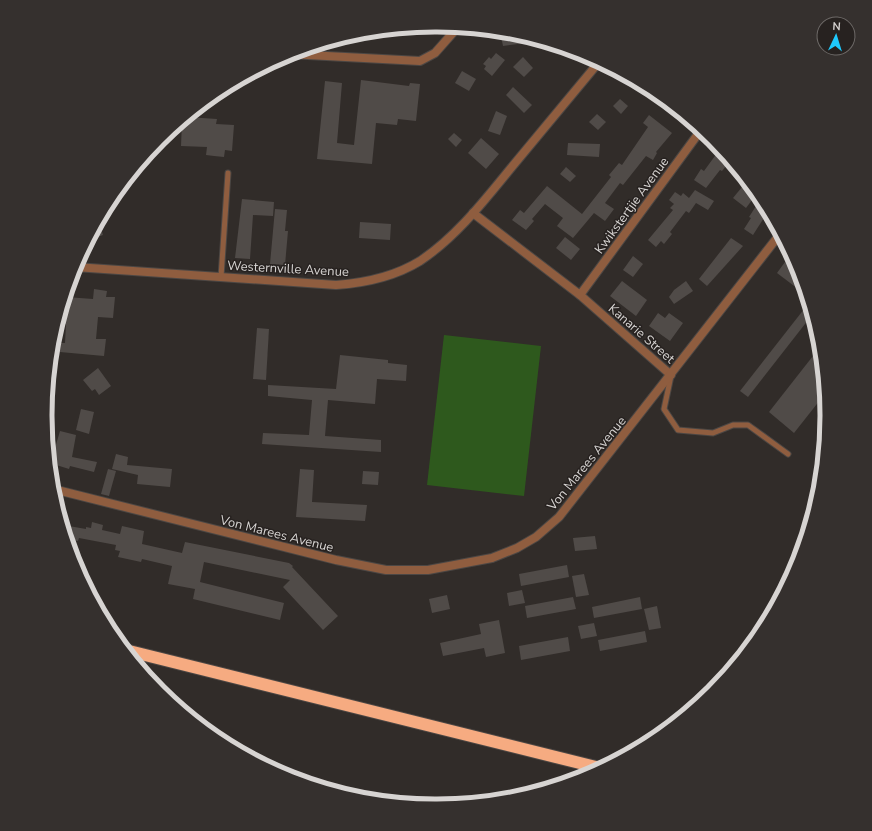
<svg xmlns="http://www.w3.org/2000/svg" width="872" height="831" font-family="'Nunito Sans',sans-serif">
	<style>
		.green { fill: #2e591d }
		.building { fill: #504b48 }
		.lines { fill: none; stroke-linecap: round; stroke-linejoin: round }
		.lane-casing { stroke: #4c4744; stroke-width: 7 }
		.street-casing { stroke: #4c4744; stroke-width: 10 }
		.highway-casing { stroke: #4c4744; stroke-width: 14 }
		.lane { stroke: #8f5d3f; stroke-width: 5 }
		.street { stroke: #8f5d3f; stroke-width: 8 }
		.highway { stroke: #f6ab81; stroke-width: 12 }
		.labels { text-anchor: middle; stroke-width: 3; stroke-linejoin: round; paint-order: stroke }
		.street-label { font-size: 13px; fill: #d7d4d2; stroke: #272220 }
		.rim { fill: none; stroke: #d7d4d2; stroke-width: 5 }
	</style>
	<rect width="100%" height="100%" fill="#312c29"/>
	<polygon class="green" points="444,335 541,346 524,496 427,485"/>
	<g class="building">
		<polygon points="500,31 512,33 541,41 503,46"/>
		<polygon points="496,53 505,60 492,76 484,69 486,66 483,64 489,57 491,59"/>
		<polygon points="523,57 533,68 524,77 513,67"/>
		<polygon points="462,71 476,79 469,91 455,83"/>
		<polygon points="361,80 409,86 410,83 420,84 416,121 398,119 397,125 376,123 372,164 317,159 325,81 342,83 337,143 354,145"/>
		<polygon points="513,87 532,105 524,113 506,95"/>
		<polygon points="620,99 628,106 621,114 613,106"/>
		<polygon points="496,111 507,116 500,135 488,131"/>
		<polygon points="597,114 606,122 598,130 589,122"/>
		<polygon points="649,115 672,133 656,152 657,153 653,160 646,156 623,185 620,183 605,203 614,209 605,221 594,213 573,238 557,226 563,218 545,204 532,219 534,221 526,230 512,220 520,210 524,213 547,186 582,214 611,177 609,175 619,163 622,165 648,127 643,123"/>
		<polygon points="187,117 217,119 216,124 234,125 232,151 225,150 224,157 214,156 206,155 207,147 181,146 182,121"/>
		<polygon points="454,133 462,140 456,147 448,139"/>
		<polygon points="481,138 499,154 486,169 468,153"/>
		<polygon points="568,143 600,144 599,157 567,155"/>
		<polygon points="720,149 730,161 722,171 720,170 706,188 694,180 701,169 704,171"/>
		<polygon points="566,167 576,176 570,182 560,174"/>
		<polygon points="742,187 755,196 746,208 733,198"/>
		<polygon points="695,190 714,201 708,210 696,203 689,213 686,211 670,232 672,234 664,244 661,241 656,247 648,240 673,210 670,208 674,204 669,200 675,192 681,196 683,193 689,198"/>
		<polygon points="242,199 274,202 273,216 253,215 250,259 235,258"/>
		<polygon points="756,206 767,213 753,235 744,229 751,218 749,217"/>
		<polygon points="275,209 287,210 285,231 288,231 285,265 270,264"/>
		<polygon points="99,222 103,235 89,240 94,230"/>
		<polygon points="360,222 391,224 390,240 359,238"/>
		<polygon points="565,237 580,249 571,260 556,248"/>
		<polygon points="731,238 743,246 707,286 699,279"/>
		<polygon points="633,256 643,264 633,277 623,270"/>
		<polygon points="785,262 799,273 806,295 777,273"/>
		<polygon points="622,281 647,300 636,316 610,296"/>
		<polygon points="686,281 693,291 674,304 669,297 674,290"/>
		<polygon points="94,289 107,291 106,297 115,297 113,318 98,317 96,339 106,339 104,356 60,352 61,343 65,343 66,324 60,323 66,297 93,299"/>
		<polygon points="808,304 812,315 748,397 740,391"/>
		<polygon points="658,313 665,318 669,313 683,323 670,341 649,326"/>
		<polygon points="257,328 269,329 266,380 253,379"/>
		<polygon points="820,347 824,395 794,433 769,412"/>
		<polygon points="340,355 388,360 388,363 407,365 406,381 377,379 375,404 328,400 325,436 381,440 381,452 262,444 263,433 309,435 312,400 268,396 268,385 336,389"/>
		<polygon points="98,368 111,386 99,395 95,389 92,391 83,380"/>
		<polygon points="81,409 94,412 89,434 76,430"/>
		<polygon points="60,431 76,435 72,457 97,462 94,472 70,466 69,469 50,463 51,447 55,448"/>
		<polygon points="116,454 128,457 127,465 172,469 170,487 137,484 138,475 112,469"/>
		<polygon points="108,469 116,471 109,496 101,494"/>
		<polygon points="300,469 314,470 312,502 367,505 365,521 296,517"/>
		<polygon points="363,471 379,472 378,485 362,484"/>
		<polygon points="92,522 103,525 102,530 120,534 122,526 144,531 142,544 182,553 185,542 289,563 293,566 292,567 338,616 323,630 283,587 290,580 204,562 200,582 284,603 280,620 193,599 195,589 168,584 172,566 142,559 141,562 118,557 120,551 115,550 116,545 79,538 78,541 67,539 63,525 86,529 86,527 91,528"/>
		<polygon points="595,536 597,549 575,551 573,538"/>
		<polygon points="567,565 569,577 521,586 519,574"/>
		<polygon points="584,574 589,595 576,597 572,576"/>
		<polygon points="522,590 525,603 509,606 507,593"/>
		<polygon points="447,595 450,609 432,613 429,599"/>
		<polygon points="573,597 576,609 527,618 525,606"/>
		<polygon points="640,597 642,609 594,618 592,607"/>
		<polygon points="657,606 661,628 649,630 644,609"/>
		<polygon points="499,620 505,653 486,657 484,648 443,656 440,643 481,634 479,624"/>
		<polygon points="594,623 597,636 581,639 578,626"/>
		<polygon points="645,631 647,642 600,651 598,640"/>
		<polygon points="568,637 570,651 521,660 519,646"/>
	</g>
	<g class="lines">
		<g class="lane-casing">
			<g id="lane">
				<polyline points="221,277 228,173"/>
				<polyline points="671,376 664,409 678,430 713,433 733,425 748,425 788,454"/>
			</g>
		</g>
		<g class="street-casing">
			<g id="street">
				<polyline points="289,54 420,61 435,53 458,27"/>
				<polyline points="473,213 580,295 671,375"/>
				<path d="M75,267L336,285C365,283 394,277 420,261C456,237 484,201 511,168C541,132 570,97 599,62"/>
				<polyline points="580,295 701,130"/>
				<polyline points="53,489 336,560 386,570 428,570 492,558 517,548 536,537 559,517 780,234"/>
			</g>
		</g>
		<g class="highway-casing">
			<polyline id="highway" points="125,650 600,768"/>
		</g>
		<use href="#lane" class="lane"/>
		<use href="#street" class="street"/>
		<use href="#highway" class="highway"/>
	</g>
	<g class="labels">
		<g class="street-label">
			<text transform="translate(631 205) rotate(-54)" y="5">Kwikstertjie Avenue</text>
			<text transform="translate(288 268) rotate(3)" y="5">Westernville Avenue</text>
			<text transform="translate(642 333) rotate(41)" y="5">Kanarie Street</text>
			<text transform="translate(586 463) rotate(-51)" y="5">Von Marees Avenue</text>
			<text transform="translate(277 533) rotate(14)" y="5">Von Marees Avenue</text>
		</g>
	</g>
	<path d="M0 0H872V831H0ZM435 32H437A383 383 0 0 1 820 415V416A383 383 0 0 1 437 799H435A383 383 0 0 1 52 416V415A383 383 0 0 1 435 32Z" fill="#35302e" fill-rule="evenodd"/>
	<path class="rim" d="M435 32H437A383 383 0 0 1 820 415V416A383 383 0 0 1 437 799H435A383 383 0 0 1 52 416V415A383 383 0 0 1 435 32Z"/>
	<g transform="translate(836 36) rotate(4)"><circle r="19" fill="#272220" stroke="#6d6967"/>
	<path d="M0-3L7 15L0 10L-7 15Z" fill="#1fc9fd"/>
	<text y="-6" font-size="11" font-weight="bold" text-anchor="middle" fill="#d7d4d2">N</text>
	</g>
</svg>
